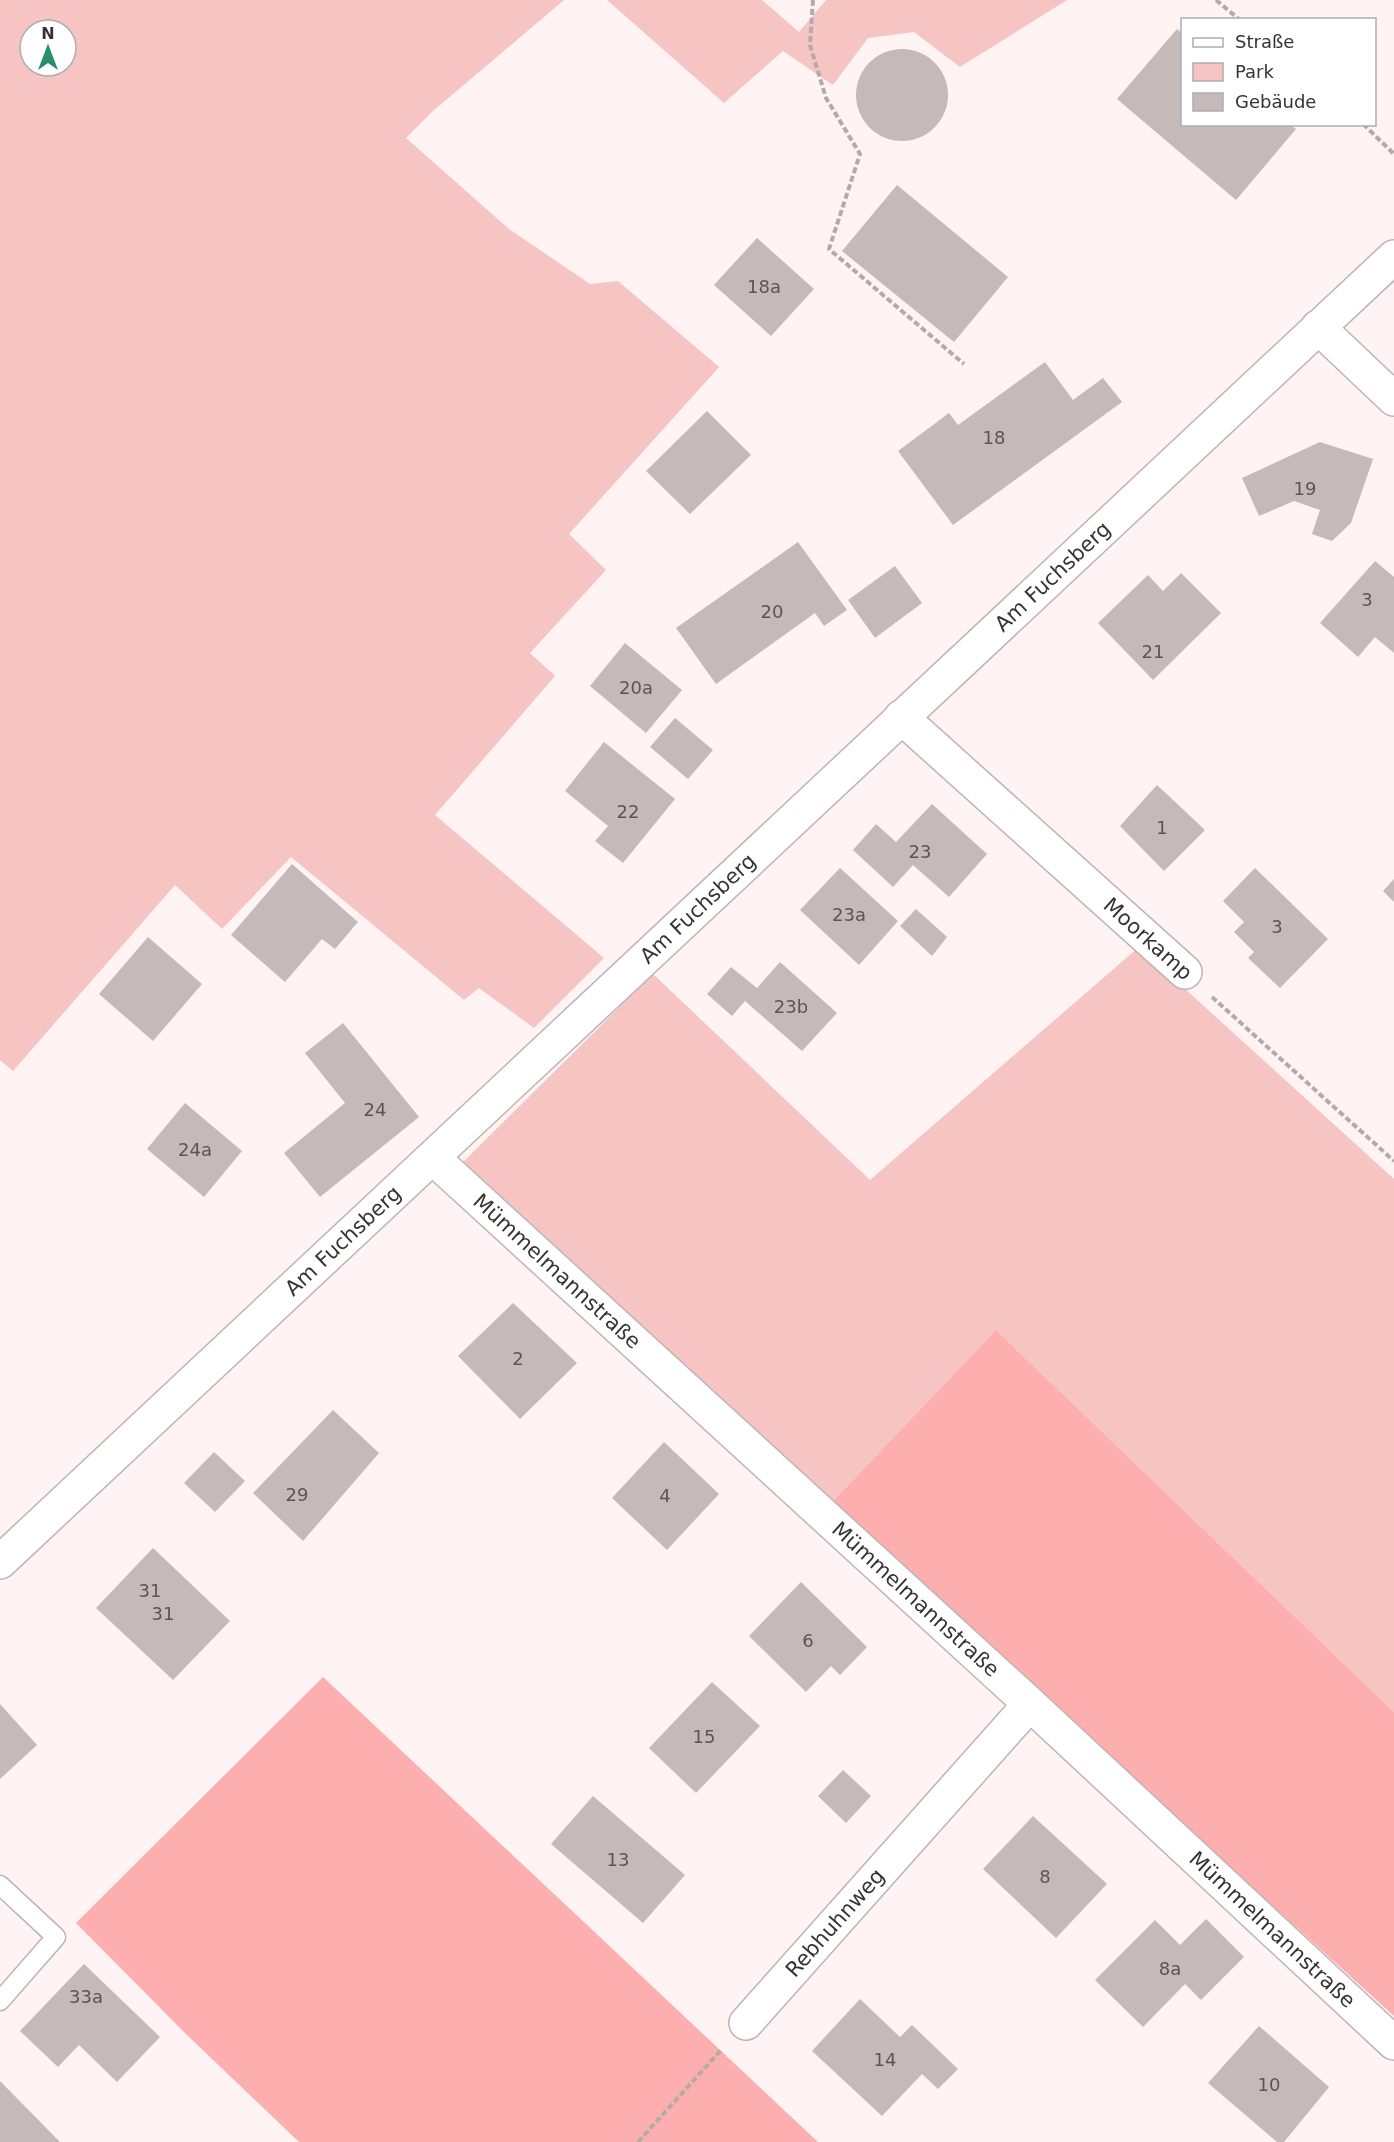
<svg xmlns="http://www.w3.org/2000/svg" width="1394" height="2142" font-family="'DejaVu Sans',sans-serif">
	<style>
		.green { fill: #f5c4c3; fill-rule: evenodd }
		.forest { fill: #fdaeae }
		.building { fill: #c5bab9 }
		.lines { fill: none; stroke-linecap: round; stroke-linejoin: round }
		.service-casing { stroke: #bfb4b4; stroke-width: 21 }
		.minor-casing { stroke: #bfb4b4; stroke-width: 36 }
		.path { stroke: #b4aaaa; stroke-width: 4; stroke-dasharray: 6 3; stroke-linecap: butt }
		.service { stroke: #fff; stroke-width: 18 }
		.minor { stroke: #fff; stroke-width: 33 }
		.labels { text-anchor: middle; stroke-width: 5; stroke-linejoin: round; paint-order: stroke }
		.number-label { font-size: 18px; fill: #5b5554 }
		.street-label { font-size: 21px; fill: #383333; stroke: #fff }
	</style>
	<rect width="100%" height="100%" fill="#fff3f3"/>
	<g class="green">
		<path d="M0,0H564L433,111L406,138L509,229L590,284L618,281L719,367L569,534L606,570L530,653L555,676L435,815L604,958L534,1028L479,988L464,1000L291,857L222,929L175,885L13,1071L0,1060ZM30,30H66V66H30Z"/>
		<polygon points="607,0 762,0 799,32 826,0 1067,0 960,67 914,32 868,38 833,85 783,51 724,103"/>
		<polygon points="1139,947 1394,1179 1394,1712 996,1330 830,1504 461,1164 653,974 870,1180"/>
	</g>
	<g class="forest">
		<polygon points="996,1330 1394,1712 1394,2016 830,1504"/>
		<polygon points="323,1677 818,2142 299,2142 185,2033 76,1923"/>
	</g>
	<g class="building">
		<polygon points="1177,29 1182,33 1182,124 1290,124 1296,129 1236,200 1117,99"/>
		<circle cx="902" cy="95" r="46"/>
		<polygon points="897,185 1008,277 954,342 842,251"/>
		<polygon points="757,238 814,289 771,336 714,285"/>
		<polygon points="1045,362 1073,400 1103,378 1122,402 953,525 898,451 949,413 958,425"/>
		<polygon points="707,411 751,455 690,514 646,471"/>
		<polygon points="1320,442 1373,459 1351,523 1332,541 1312,534 1320,510 1294,501 1259,516 1242,478"/>
		<polygon points="798,542 847,610 824,626 815,613 716,684 676,628"/>
		<polygon points="1375,561 1394,577 1394,653 1375,637 1358,657 1320,623"/>
		<polygon points="895,566 922,603 875,638 848,600"/>
		<polygon points="1181,573 1221,613 1153,680 1098,623 1148,575 1163,591"/>
		<polygon points="625,643 682,690 646,733 590,686"/>
		<polygon points="675,718 713,750 688,779 650,747"/>
		<polygon points="604,742 675,799 623,863 595,841 608,826 565,791"/>
		<polygon points="1157,785 1205,830 1164,871 1120,826"/>
		<polygon points="932,804 987,854 949,897 913,865 893,887 853,850 876,824 896,842"/>
		<polygon points="292,864 358,922 335,949 322,939 285,982 231,935"/>
		<polygon points="840,868 898,921 859,965 800,910"/>
		<polygon points="1255,868 1328,939 1280,988 1248,958 1254,952 1234,932 1244,922 1223,901"/>
		<polygon points="1394,879 1394,902 1383,891"/>
		<polygon points="916,909 947,937 932,956 900,926"/>
		<polygon points="148,937 202,984 153,1041 99,994"/>
		<polygon points="780,962 837,1013 802,1051 745,1001 732,1016 707,994 731,967 757,988"/>
		<polygon points="343,1023 419,1117 320,1197 284,1153 345,1103 305,1053"/>
		<polygon points="185,1103 242,1151 204,1197 147,1149"/>
		<polygon points="513,1303 577,1363 520,1419 458,1356"/>
		<polygon points="333,1410 379,1453 303,1541 253,1493"/>
		<polygon points="664,1442 719,1494 667,1550 612,1498"/>
		<polygon points="214,1452 245,1481 215,1512 184,1483"/>
		<polygon points="153,1548 230,1621 173,1680 96,1608"/>
		<polygon points="801,1582 867,1647 840,1675 831,1666 806,1692 749,1636"/>
		<polygon points="712,1682 760,1726 696,1793 649,1748"/>
		<polygon points="0,1704 37,1745 0,1779"/>
		<polygon points="843,1770 871,1796 846,1823 818,1796"/>
		<polygon points="593,1796 685,1875 643,1923 551,1844"/>
		<polygon points="1033,1816 1107,1884 1056,1938 983,1869"/>
		<polygon points="1206,1919 1244,1957 1201,2000 1185,1984 1143,2027 1095,1980 1155,1920 1180,1945"/>
		<polygon points="84,1964 160,2037 117,2082 79,2045 58,2067 20,2031"/>
		<polygon points="860,1999 900,2037 912,2025 958,2069 938,2089 922,2074 882,2116 812,2051"/>
		<polygon points="1259,2026 1329,2087 1284,2142 1277,2142 1208,2083"/>
		<polygon points="0,2081 60,2142 0,2142"/>
	</g>
	<g class="lines">
		<g class="service-casing">
			<polyline id="service" points="0,1885 56,1937 0,2001"/>
		</g>
		<g class="minor-casing">
			<g id="minor">
				<polyline points="1318,327 1394,399"/>
				<polyline points="901,717 1185,972"/>
				<path id="s1" d="M433,1158L1030,1704L1394,2043"/>
				<path id="s2" d="M0,1562L1394,257"/>
				<path id="s3" d="M746,2023L1030,1704"/>
			</g>
		</g>
		<g class="path">
			<polyline points="813,0 810,45 826,98 860,154 829,249 964,364"/>
			<polyline points="1216,0 1240,20"/>
			<polyline points="1363,124 1394,154"/>
			<polyline points="1212,997 1394,1161"/>
			<polyline points="638,2142 721,2050"/>
		</g>
		<use href="#service" class="service"/>
		<use href="#minor" class="minor"/>
	</g>
	<g class="labels">
		<g class="number-label">
			<text x="764" y="293">18a</text>
			<text x="994" y="444">18</text>
			<text x="1305" y="495">19</text>
			<text x="1367" y="606">3</text>
			<text x="772" y="618">20</text>
			<text x="1153" y="658">21</text>
			<text x="636" y="694">20a</text>
			<text x="628" y="818">22</text>
			<text x="1162" y="834">1</text>
			<text x="920" y="858">23</text>
			<text x="849" y="921">23a</text>
			<text x="1277" y="933">3</text>
			<text x="791" y="1013">23b</text>
			<text x="375" y="1116">24</text>
			<text x="195" y="1156">24a</text>
			<text x="518" y="1365">2</text>
			<text x="297" y="1501">29</text>
			<text x="665" y="1502">4</text>
			<text x="150" y="1597">31</text>
			<text x="163" y="1620">31</text>
			<text x="808" y="1647">6</text>
			<text x="704" y="1743">15</text>
			<text x="618" y="1866">13</text>
			<text x="1045" y="1883">8</text>
			<text x="1170" y="1975">8a</text>
			<text x="86" y="2003">33a</text>
			<text x="885" y="2066">14</text>
			<text x="1269" y="2091">10</text>
		</g>
		<g class="street-label">
			<text dy="7" stroke="none"><textPath href="#s2" startOffset="1442">Am Fuchsberg</textPath></text>
			<text dy="7" stroke="none"><textPath href="#s2" startOffset="956">Am Fuchsberg</textPath></text>
			<text transform="translate(1148 939) rotate(42)" y="7">Moorkamp</text>
			<text dy="7" stroke="none"><textPath href="#s2" startOffset="470">Am Fuchsberg</textPath></text>
			<text dy="7" stroke="none"><textPath href="#s1" startOffset="168">Mümmelmannstraße</textPath></text>
			<text dy="7" stroke="none"><textPath href="#s1" startOffset="654">Mümmelmannstraße</textPath></text>
			<text dy="7" stroke="none"><textPath href="#s3" startOffset="134">Rebhuhnweg</textPath></text>
			<text dy="7" stroke="none"><textPath href="#s1" startOffset="1140">Mümmelmannstraße</textPath></text>
		</g>
	</g>
	<rect x="1181" y="18" width="195" height="108" fill="#ffffff" stroke="#afadad" stroke-width="1.5"/>
	<rect x="1193" y="38" width="30" height="9" fill="#ffffff" stroke="#afadad" stroke-width="1.5"/>
	<text x="1235" y="48" font-size="18" fill="#383333">Straße</text>
	<rect x="1193" y="63" width="30" height="18" fill="#f5c4c3" stroke="#afadad" stroke-width="1.5"/>
	<text x="1235" y="78" font-size="18" fill="#383333">Park</text>
	<rect x="1193" y="93" width="30" height="18" fill="#c5bab9" stroke="#afadad" stroke-width="1.5"/>
	<text x="1235" y="108" font-size="18" fill="#383333">Gebäude</text>
	<g transform="translate(48 48)"><circle r="28" fill="#ffffff" stroke="#afadad" stroke-width="1.5"/>
	<path d="M0-4.5L10 22L0 15L-10 22Z" fill="#278f6c"/>
	<text y="-9" font-size="16" font-weight="bold" text-anchor="middle" fill="#383333">N</text>
	</g>
</svg>
